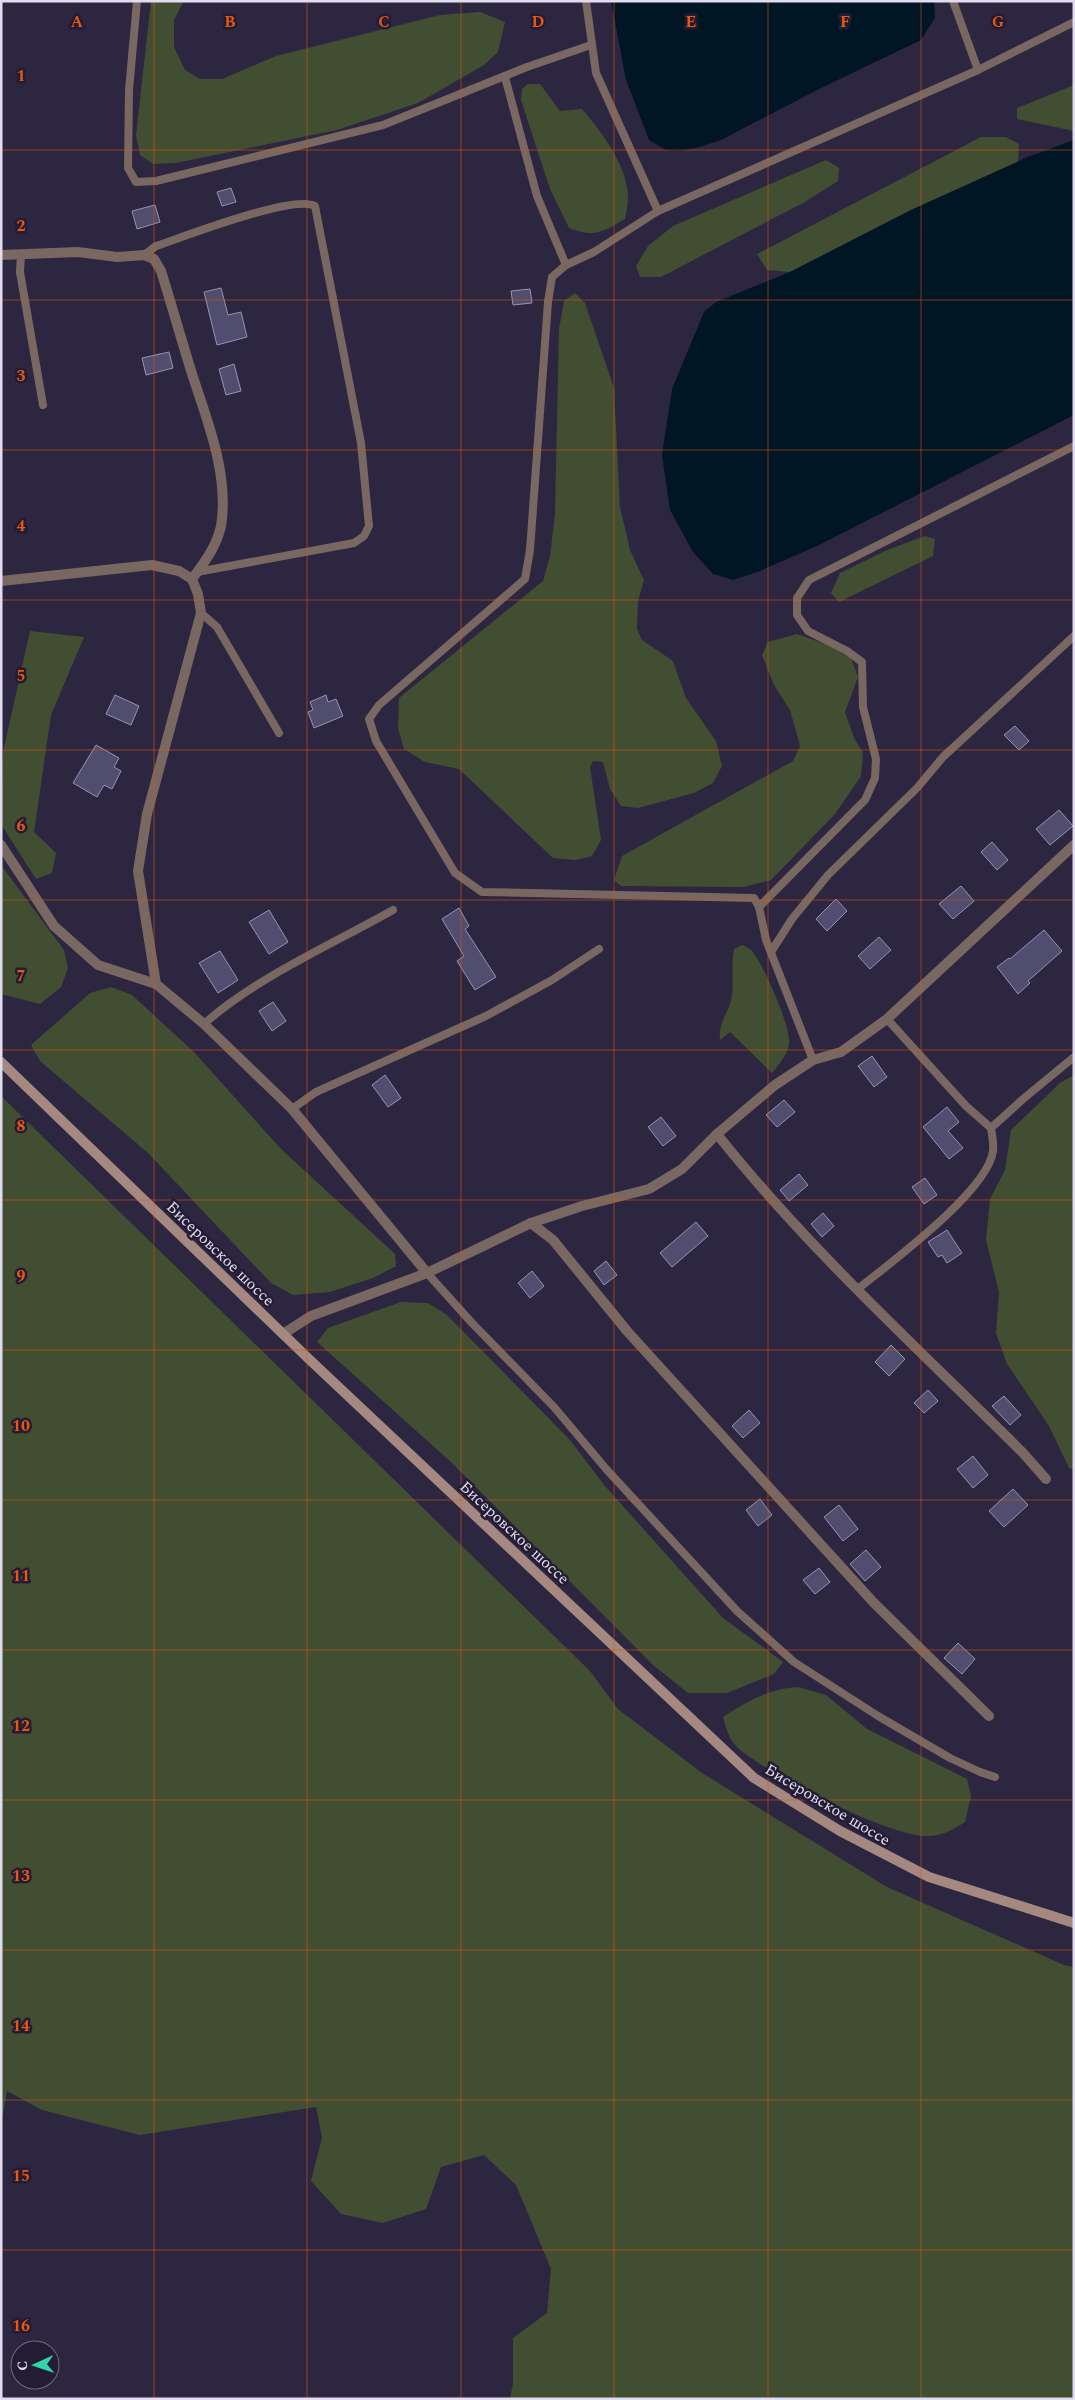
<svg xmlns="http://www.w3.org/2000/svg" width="1075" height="2400" font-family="Spectral,serif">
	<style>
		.green { fill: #424e32 }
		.water { fill: #001625 }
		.building { fill: #514d6f; stroke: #9693b3 }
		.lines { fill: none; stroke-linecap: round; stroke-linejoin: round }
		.service { stroke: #796761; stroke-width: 8 }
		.minor { stroke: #796761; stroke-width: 10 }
		.secondary { stroke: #a5887f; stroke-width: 10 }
		.grid { fill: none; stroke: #e8590c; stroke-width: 1; stroke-opacity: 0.55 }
		.labels { text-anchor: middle; stroke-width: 5; stroke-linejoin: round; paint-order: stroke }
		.street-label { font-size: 16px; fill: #e1ddee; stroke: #241c35 }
		.grid-label { font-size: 16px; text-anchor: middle; font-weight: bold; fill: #e8590c; stroke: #241c35; stroke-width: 5; stroke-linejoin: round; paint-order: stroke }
	</style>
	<rect width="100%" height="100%" fill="#2d2640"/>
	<g class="green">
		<polygon points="151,1 184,1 174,20 174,47 185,70 200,79 222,79 276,56 440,15 480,12 505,22 498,52 484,65 418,103 337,130 176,163 153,164 140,155 136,135"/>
		<path d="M528,84H540L560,111L582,109C602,132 629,168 628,199C628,206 626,213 625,219C602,232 595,238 569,228L550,189L521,100L522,89Z"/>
		<polygon points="1074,85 1074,131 1017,119 1017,108"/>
		<polygon points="981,137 1006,137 1019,144 1018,162 911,210 790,272 767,270 757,254"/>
		<polygon points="826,160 839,168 838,181 803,203 661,277 640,277 636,266 648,246 673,226"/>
		<polygon points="575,293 585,303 614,388 620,507 630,550 644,580 638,601 637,629 642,640 673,661 686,698 716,741 722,766 713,783 694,793 638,808 621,806 610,789 603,762 593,761 590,767 601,840 592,856 576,860 553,858 459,769 425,762 404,749 398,728 399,698 543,581 550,556 555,514 559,329 564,301"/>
		<polygon points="925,536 935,539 933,556 839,602 831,593 840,573 887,550"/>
		<polygon points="30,631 84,637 51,715 34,832 56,853 52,873 36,879 1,824 3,752"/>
		<polygon points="797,634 825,644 851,658 858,677 845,712 854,738 863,753 861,776 835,814 771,880 744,887 621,886 614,880 622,856 793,761 800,746 790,710 774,685 762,655 768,642"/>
		<polygon points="1,865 64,950 68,968 61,987 40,1004 1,994"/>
		<path d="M742,945C746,947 750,948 752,951C763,963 792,1029 789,1044C787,1056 779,1064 772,1073L730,1032L720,1040C718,1022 729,1013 732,996C734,981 731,965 734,949Z"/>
		<polygon points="111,987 132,995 194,1052 280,1148 395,1254 396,1266 373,1278 330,1292 293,1295 271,1283 148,1153 40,1061 31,1045 90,993"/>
		<polygon points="1074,1075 1074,1470 1069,1468 1049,1426 1007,1364 996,1333 999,1292 986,1240 990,1199 1005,1170 1011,1130 1060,1083"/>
		<polygon points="1,1096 590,1671 618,1709 702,1773 887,1887 1064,1965 1074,1967 1074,2399 510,2399 513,2383 513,2338 547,2313 551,2269 516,2185 484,2155 441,2167 426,2209 383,2223 341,2214 311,2181 322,2138 316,2107 140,2135 42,2110 7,2091 1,2126"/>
		<polygon points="401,1302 428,1303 447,1315 570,1440 605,1486 723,1618 783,1662 774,1674 727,1693 688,1693 653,1665 451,1462 317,1342 328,1328"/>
		<path d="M798,1687L826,1695L867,1729L967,1779L971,1796L965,1822C952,1830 942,1836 927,1836C889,1837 768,1774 738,1748C729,1740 726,1728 723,1717C748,1701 768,1689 798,1687Z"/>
	</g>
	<g class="water">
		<polygon points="611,1 934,1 935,18 921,40 817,90 721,140 700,147 680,151 666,150 649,140 626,80"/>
		<polygon points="1074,140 1074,415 817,546 760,571 733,580 713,574 693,552 670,510 662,455 672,389 704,312 716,302 790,272 911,210 1030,156"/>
	</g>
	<g class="building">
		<polygon points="231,188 236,202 222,206 217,192"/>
		<polygon points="155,205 160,222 137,229 132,211"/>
		<polygon points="221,288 228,315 241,312 247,337 217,345 204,292"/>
		<polygon points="530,289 532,303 513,305 511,291"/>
		<polygon points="169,352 173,368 146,375 142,358"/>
		<polygon points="234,364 241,391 226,395 219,369"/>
		<polygon points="115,695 139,706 131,725 106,714"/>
		<polygon points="326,695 328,702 336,699 343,716 314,728 308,712 313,710 310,702"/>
		<polygon points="1015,726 1029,741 1019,750 1004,735"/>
		<polygon points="96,745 119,758 114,767 121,771 112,789 104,785 97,797 73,783"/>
		<polygon points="1059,810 1073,826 1050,845 1036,829"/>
		<polygon points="992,842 1008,860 997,870 981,852"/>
		<polygon points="961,886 974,901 953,919 939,904"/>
		<polygon points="836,899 847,911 827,931 816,919"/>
		<polygon points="459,908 469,926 465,929 496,977 475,990 457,961 464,956 442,919"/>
		<polygon points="269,910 288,942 269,954 249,922"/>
		<polygon points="1044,930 1062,951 1028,981 1030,983 1018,994 997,967 1009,958 1010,959"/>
		<polygon points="879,937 891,950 870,969 858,956"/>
		<polygon points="220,951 238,980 218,993 199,963"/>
		<polygon points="273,1002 286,1021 272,1031 259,1011"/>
		<polygon points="872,1056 887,1077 874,1087 858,1066"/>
		<polygon points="385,1075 401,1098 388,1107 372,1085"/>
		<polygon points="784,1100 795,1112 777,1127 766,1115"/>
		<polygon points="947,1107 959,1122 948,1131 963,1148 949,1159 923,1127"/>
		<polygon points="661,1117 676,1136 663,1146 648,1127"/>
		<polygon points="799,1174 808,1185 789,1201 780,1190"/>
		<polygon points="925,1178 937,1195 924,1204 912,1187"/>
		<polygon points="823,1213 834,1226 822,1237 811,1224"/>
		<polygon points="696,1222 708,1236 672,1267 660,1253"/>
		<polygon points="947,1230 962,1253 947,1263 942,1255 938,1257 928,1242"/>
		<polygon points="606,1261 617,1275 604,1285 594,1271"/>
		<polygon points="532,1271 544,1286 530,1298 518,1283"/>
		<polygon points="891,1345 905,1359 889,1376 875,1362"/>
		<polygon points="928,1390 938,1401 924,1413 914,1403"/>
		<polygon points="1004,1396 1021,1415 1010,1425 992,1406"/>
		<polygon points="749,1410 760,1423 743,1438 732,1426"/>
		<polygon points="973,1456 988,1475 973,1488 957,1469"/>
		<polygon points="1013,1489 1028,1505 1004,1527 989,1511"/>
		<polygon points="760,1499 772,1515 758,1526 746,1510"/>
		<polygon points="839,1505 858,1529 843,1541 824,1517"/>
		<polygon points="866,1550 881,1567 865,1581 850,1564"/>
		<polygon points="819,1568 830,1582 815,1594 803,1580"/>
		<polygon points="958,1643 975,1659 962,1674 944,1658"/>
	</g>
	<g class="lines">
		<g class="service">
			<polyline points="137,1 129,90 128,168 136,182 156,181 383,125 527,67 591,45"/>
			<polyline points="586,1 596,73 658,211"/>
			<polyline points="953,1 978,70"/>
			<polyline points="505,77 537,196 566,265"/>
			<polyline points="21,254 20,272 43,405"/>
			<path d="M144,255L156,246C183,237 294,194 315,206L361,443L369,526L364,536L354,543L197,572"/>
			<polyline points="201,613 217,627 279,733"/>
			<polyline points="759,907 865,800 875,778 876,759 863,707 862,662 847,651 808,631 797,615 797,598 809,580 1074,446"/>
			<polyline points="771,952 792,919 828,875 917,788 943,757 1074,636"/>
			<path d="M204,1024C255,978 333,944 393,910"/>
			<polyline points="813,1060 766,940 759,907 754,898 482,892 455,873 376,741 369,719 379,705 525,579 530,550 548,302 552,277 566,265 594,252 658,211 978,70 1074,22"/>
			<polyline points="292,1109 316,1092 486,1016 552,980 599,949"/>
			<polyline points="991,1128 1023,1099 1074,1057"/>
			<polyline points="427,1273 472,1323 554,1407 607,1470 737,1611 794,1662 878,1716 950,1758 980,1772 995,1777"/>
			<path d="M858,1289C890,1263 988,1191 993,1151C994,1144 992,1135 991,1128L966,1106L887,1019"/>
		</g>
		<g class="minor">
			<path d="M1,255L78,252L117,257L144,255L154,259L161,271C172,306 182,342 193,377C208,423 227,470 222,519C220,542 205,562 192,579"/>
			<polyline points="1,581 152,565 179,571 192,579 198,594 201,613 147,814 138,871 156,984 204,1024 292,1109 427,1273"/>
			<polyline points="1,845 54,926 98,965 156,984"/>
			<path d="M717,1134C808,1249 919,1349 1023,1453L1046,1479"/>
			<polyline points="531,1223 553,1240 627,1331 874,1603 989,1716"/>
			<polyline points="283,1334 311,1316 427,1273 531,1223 582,1206 649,1189 682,1169 717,1134 775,1085 813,1060 841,1052 887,1019 1074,845"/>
		</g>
		<polyline class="secondary" points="1,1062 311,1361 754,1778 840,1831 929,1877 1074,1923"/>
	</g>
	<path class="grid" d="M154,1V2399M307,1V2399M461,1V2399M614,1V2399M768,1V2399M921,1V2399M1,150H1074M1,300H1074M1,450H1074M1,600H1074M1,750H1074M1,900H1074M1,1050H1074M1,1200H1074M1,1350H1074M1,1500H1074M1,1650H1074M1,1800H1074M1,1950H1074M1,2100H1074M1,2250H1074"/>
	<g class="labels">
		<g class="street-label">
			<text transform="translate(221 1253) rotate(44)" y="6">Бисеровское шоссе</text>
			<text transform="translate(515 1532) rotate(43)" y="6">Бисеровское шоссе</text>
			<text transform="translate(828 1804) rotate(31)" y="6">Бисеровское шоссе</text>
		</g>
	</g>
	<g class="grid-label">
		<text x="77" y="27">A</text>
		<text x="230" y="27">B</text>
		<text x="384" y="27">C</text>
		<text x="538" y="27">D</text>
		<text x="691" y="27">E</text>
		<text x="845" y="27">F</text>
		<text x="998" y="27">G</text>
		<text x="21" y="81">1</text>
		<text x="21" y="231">2</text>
		<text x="21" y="381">3</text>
		<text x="21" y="531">4</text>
		<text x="21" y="681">5</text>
		<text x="21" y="831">6</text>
		<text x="21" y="981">7</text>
		<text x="21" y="1131">8</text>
		<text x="21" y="1281">9</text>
		<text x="21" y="1431">10</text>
		<text x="21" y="1581">11</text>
		<text x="21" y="1731">12</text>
		<text x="21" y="1881">13</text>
		<text x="21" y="2031">14</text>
		<text x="21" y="2181">15</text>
		<text x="21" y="2331">16</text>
	</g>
	<rect width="1075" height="2400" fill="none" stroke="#e1ddee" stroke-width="5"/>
	<g transform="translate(35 2365) rotate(267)"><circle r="24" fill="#241c35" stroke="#70697f"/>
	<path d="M0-4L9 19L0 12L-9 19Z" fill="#32d4a9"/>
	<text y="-8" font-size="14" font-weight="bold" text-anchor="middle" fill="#e1ddee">С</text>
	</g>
</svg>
